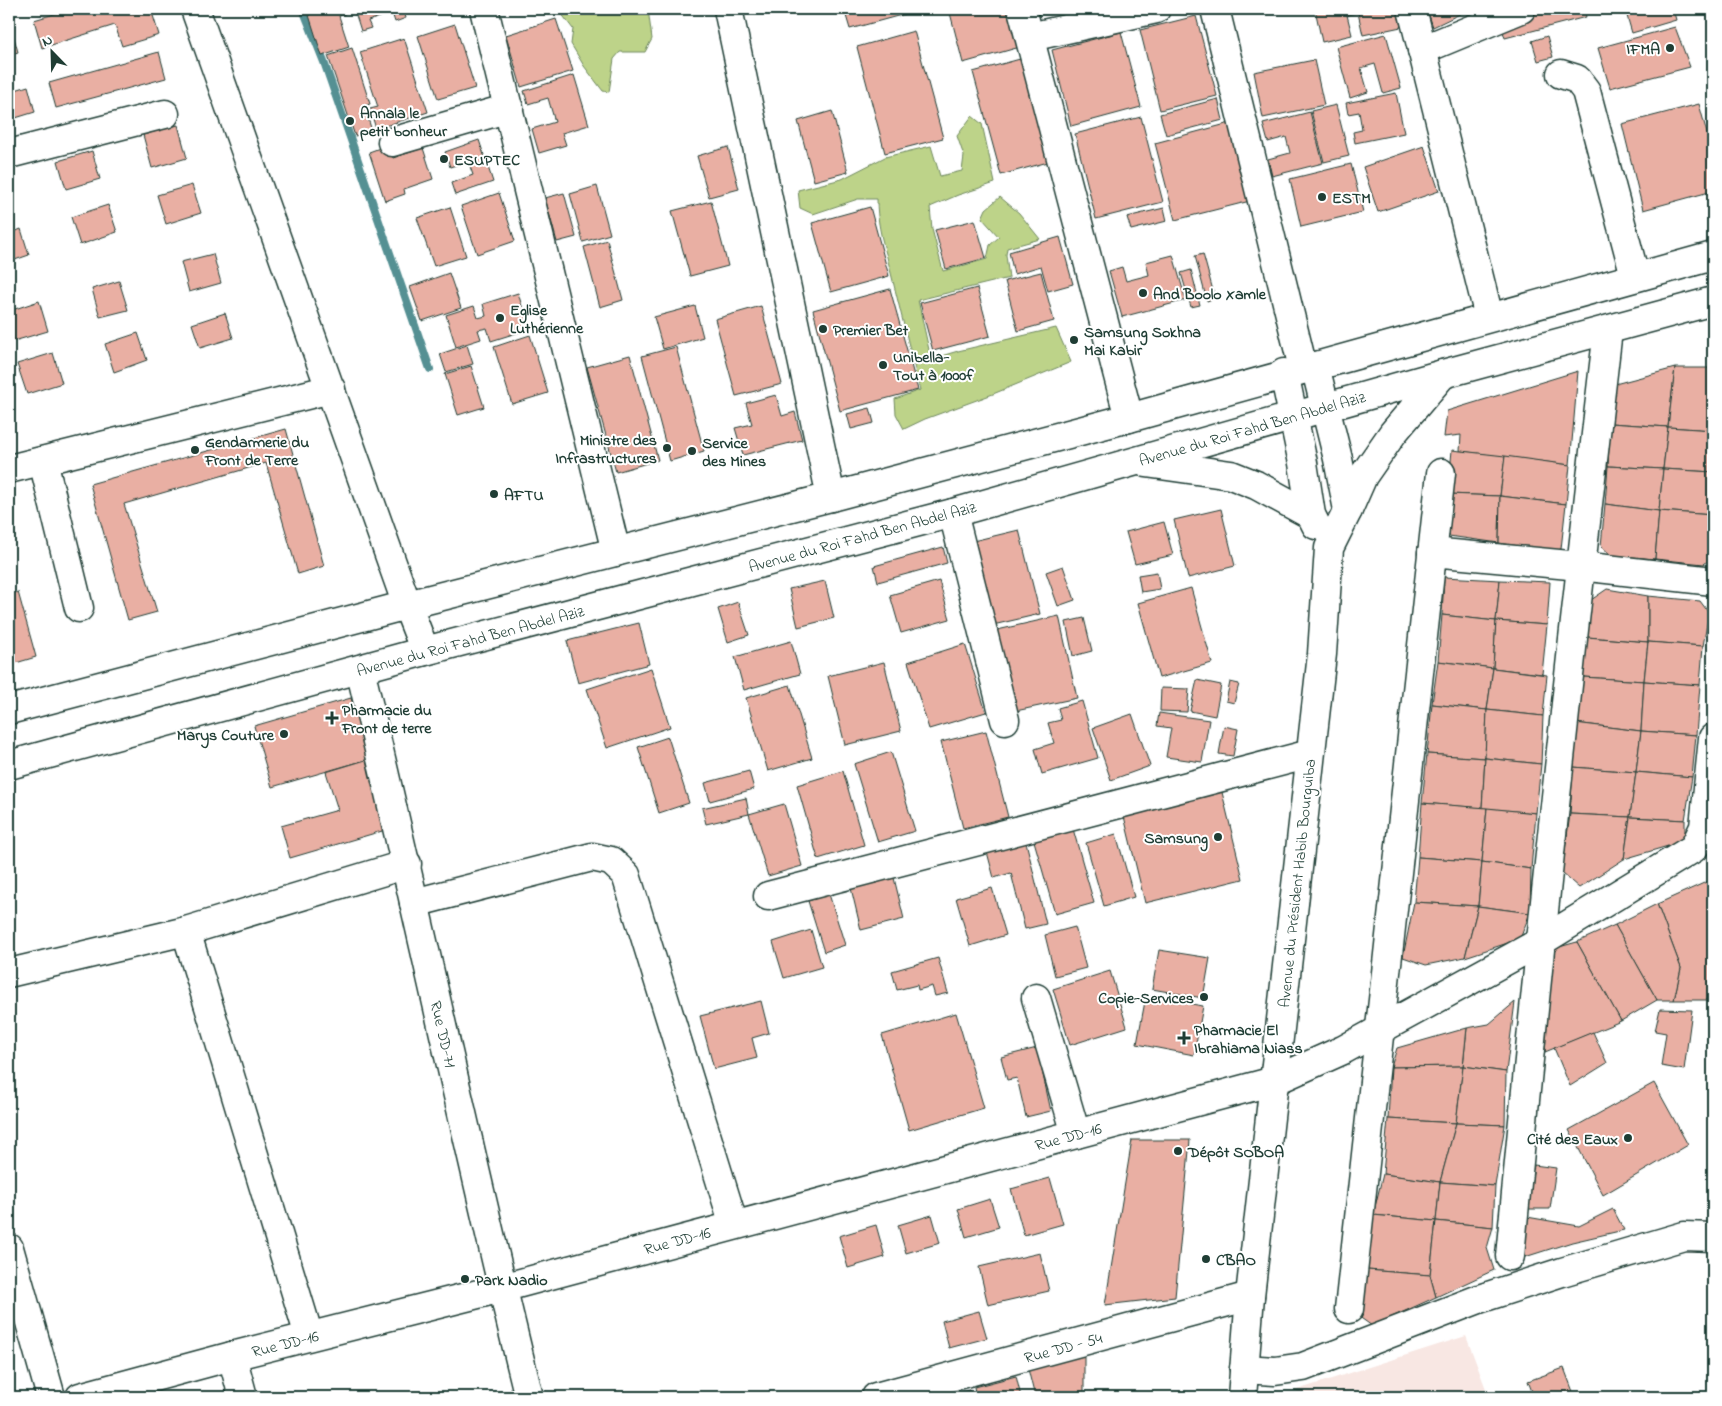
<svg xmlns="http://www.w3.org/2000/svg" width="1722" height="1406" font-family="'Indie Flower',sans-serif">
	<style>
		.built { fill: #f8e7e3 }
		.green { fill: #bdd389; stroke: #6e885e }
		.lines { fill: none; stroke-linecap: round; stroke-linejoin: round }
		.stream { stroke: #549093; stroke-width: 8 }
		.building { fill: #e9afa3; stroke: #1f3d34 }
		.minor-casing { stroke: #1f3d34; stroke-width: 31 }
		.major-casing { stroke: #1f3d34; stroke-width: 31 }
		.minor { stroke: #fff; stroke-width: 28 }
		.major { stroke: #fff; stroke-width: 28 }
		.poi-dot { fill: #1f3d34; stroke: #fff; stroke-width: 2 }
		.labels { text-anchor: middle; stroke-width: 4; stroke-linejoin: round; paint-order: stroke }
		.poi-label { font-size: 16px; font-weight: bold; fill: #1f3d34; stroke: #fff; text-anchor: start }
		.street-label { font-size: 16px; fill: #1f3d34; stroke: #fff }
	</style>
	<rect width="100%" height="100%" fill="#fff"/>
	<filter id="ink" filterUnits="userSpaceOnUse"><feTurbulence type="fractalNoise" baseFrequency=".02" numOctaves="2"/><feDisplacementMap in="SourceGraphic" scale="10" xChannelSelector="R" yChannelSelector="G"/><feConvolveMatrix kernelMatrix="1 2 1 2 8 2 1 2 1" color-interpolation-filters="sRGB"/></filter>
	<g filter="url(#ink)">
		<polygon class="built" points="1466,1336 1489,1397 1296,1397 1297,1390"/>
		<g class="green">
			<polygon points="558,9 648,9 652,39 645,52 620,52 614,59 609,92 603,91 584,66 571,44 573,29"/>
			<path d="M972,116L982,124L995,183L958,195L930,207L932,229L943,271L987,259L990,245L999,237L982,218L986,209L1000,197L1019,213L1040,239L1007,248L1006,255L1009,278L918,300L931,359L958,351L1056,328L1071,362L993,394L925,419L904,429L896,414L895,399L920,390L887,257C881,238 877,219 877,199H858L813,214L800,208L798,190L842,179L885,157L931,146L940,176L962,171L964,156L957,136Z"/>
		</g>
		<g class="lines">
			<polyline class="stream" points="303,9 324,62 430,369"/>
		</g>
		<g class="building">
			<polygon points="71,9 151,9 159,35 122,46 115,25 42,48 34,20"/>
			<polygon points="307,9 343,9 345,14 339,16 349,47 322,56"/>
			<polygon points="354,9 403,9 406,18 395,22 392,13 368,21 371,28 361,31"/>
			<polygon points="844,9 903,9 905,14 850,29"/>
			<polygon points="949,9 1010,9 1020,47 963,63"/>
			<polygon points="1315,9 1397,9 1401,27 1363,35 1358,13 1347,15 1352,35 1322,42"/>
			<polygon points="1427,9 1468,9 1468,10 1433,27"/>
			<polygon points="1537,9 1584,9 1586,17 1505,38 1501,25"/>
			<polygon points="1625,9 1673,9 1676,20 1632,33"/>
			<polygon points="1196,16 1217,96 1160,110 1140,30"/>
			<polygon points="556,19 573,71 521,87 506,35"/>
			<polygon points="455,24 475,88 438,99 418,36"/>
			<polygon points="11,27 18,52 9,55 9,28"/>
			<polygon points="1675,27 1690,67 1610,88 1598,48"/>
			<polygon points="914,31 943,138 885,153 857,47"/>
			<polygon points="1121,32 1141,107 1071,126 1052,50"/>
			<polygon points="1386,34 1401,88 1383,93 1375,64 1361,68 1368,92 1350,98 1336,47"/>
			<polygon points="1547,36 1553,57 1538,61 1532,41"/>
			<polygon points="404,38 428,112 376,129 370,109 378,107 360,52"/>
			<polygon points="352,48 370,104 364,106 372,131 355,136 328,56"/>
			<polygon points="159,52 166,78 56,108 49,83"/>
			<polygon points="1020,59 1048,162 1001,175 973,72"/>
			<polygon points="1314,60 1324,105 1263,118 1254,72"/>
			<polygon points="574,75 589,125 562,133 566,145 539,153 532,129 555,122 548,98 528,104 524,91"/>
			<polygon points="28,86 35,112 9,120 9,92"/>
			<polygon points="1396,93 1404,133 1355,143 1353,132 1362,130 1359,112 1348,114 1346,103"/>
			<polygon points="1218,99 1223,120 1166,135 1160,114"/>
			<polygon points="1699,104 1713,155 1713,191 1643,210 1622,124"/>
			<polygon points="1336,105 1349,156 1324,162 1311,111"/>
			<polygon points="832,111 848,172 814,181 798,121"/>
			<polygon points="1310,112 1323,163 1272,176 1268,159 1290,153 1286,137 1268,142 1263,124"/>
			<polygon points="1141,117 1163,202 1096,219 1075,134"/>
			<polygon points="1230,123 1250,201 1175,220 1155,143"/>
			<polygon points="178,125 187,158 152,168 143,135"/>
			<polygon points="479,140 493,182 455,195 451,183 473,175 468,161 450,167 445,152"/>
			<polygon points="388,145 393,158 423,148 433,179 404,189 405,194 385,201 369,152"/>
			<polygon points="1424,146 1439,191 1378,212 1363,167"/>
			<polygon points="728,147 739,189 709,197 697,156"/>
			<polygon points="92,151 100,179 66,189 58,161"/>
			<polygon points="1351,164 1363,212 1301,227 1290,179"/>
			<polygon points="192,185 201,213 166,224 157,195"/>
			<polygon points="597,186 610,234 583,242 570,194"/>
			<polygon points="499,193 515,241 477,254 461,206"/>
			<polygon points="564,193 576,237 557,242 545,198"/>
			<polygon points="711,201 728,266 690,276 672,211"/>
			<polygon points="108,205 117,232 80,245 71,217"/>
			<polygon points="450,207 466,256 434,266 417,218"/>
			<polygon points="870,207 889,276 831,292 812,223"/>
			<polygon points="1164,208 1167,221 1131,230 1127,217"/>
			<polygon points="975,220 986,258 946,269 935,230"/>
			<polygon points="21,229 29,255 9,262 9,234"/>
			<polygon points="1060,237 1073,284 1048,291 1041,266 1014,274 1009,252"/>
			<polygon points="607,240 623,300 600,307 584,247"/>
			<polygon points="213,254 221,283 189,292 181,262"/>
			<polygon points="1203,254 1215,298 1207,301 1195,256"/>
			<polygon points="1173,255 1186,300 1122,317 1109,271 1122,267 1126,281 1149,275 1146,262"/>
			<polygon points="1191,270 1200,305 1191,307 1181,273"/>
			<polygon points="1041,272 1054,321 1018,331 1005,281"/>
			<polygon points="449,273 461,308 422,321 410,287"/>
			<polygon points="119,281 128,310 100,317 92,289"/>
			<polygon points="977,288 990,336 933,351 920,303"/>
			<polygon points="890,289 918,390 840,411 813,310"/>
			<polygon points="518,293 529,329 491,341 487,328 478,330 481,339 456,347 446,315 474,306 478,318 486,316 483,304"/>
			<polygon points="39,301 48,331 14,341 9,324 9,311"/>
			<polygon points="695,306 703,337 663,349 654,317"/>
			<polygon points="761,306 782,384 736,396 715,319"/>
			<polygon points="225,313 233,338 200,348 192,324"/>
			<polygon points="138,333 147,360 114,372 105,344"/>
			<polygon points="530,335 548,393 512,404 494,347"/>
			<polygon points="467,345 473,364 446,372 440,354"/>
			<polygon points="676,347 704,451 670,461 642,356"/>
			<polygon points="53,353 62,383 27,394 17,364"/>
			<polygon points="630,355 658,460 616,472 587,367"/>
			<polygon points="471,366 484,407 458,415 445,374"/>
			<polygon points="1675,368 1668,427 1610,423 1615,384"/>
			<polygon points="1675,368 1713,368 1713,430 1668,427"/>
			<polygon points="1578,371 1570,465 1460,451 1461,435 1444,437 1447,411"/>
			<polygon points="776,395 782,416 795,412 802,440 743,455 735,428 752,424 746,403"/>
			<polygon points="870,408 874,423 851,429 847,414"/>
			<polygon points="1610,423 1668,427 1663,469 1608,466"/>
			<polygon points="1668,427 1713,430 1713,472 1663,469"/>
			<polygon points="286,429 324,566 298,574 266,463 124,504 157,612 128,620 90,484"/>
			<polygon points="1452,450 1505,456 1500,496 1448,494"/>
			<polygon points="1505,456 1570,465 1566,504 1500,496"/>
			<polygon points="1608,466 1663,469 1659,511 1605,504"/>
			<polygon points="1663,469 1713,472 1713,515 1659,511"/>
			<polygon points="1448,494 1500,496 1499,543 1449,536 1446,524"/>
			<polygon points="1500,496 1566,504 1561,549 1554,551 1499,543"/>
			<polygon points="1605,504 1659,511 1655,559 1611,555 1601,546"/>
			<polygon points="1221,509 1235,566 1188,578 1174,520"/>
			<polygon points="1659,511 1713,515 1713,557 1704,564 1655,559"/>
			<polygon points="1164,522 1173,555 1135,564 1126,532"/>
			<polygon points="1019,530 1040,614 993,625 973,541"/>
			<polygon points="943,547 947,563 878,582 874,566"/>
			<polygon points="1063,566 1075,600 1058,606 1046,572"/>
			<polygon points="1157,572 1160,589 1141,592 1138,575"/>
			<polygon points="1444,577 1500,580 1496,621 1442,615"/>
			<polygon points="1500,580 1550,582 1547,625 1496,621"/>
			<polygon points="825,581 834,618 798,627 789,589"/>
			<polygon points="939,581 950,619 901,633 890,595"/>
			<polygon points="1191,588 1212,663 1159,678 1138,603"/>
			<polygon points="1607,589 1648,596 1648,642 1587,637 1591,600"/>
			<polygon points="18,592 36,657 9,665 9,594"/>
			<polygon points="1648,596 1700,601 1709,613 1703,646 1648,642"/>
			<polygon points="738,602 749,635 728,642 718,609"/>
			<polygon points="1442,615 1496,621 1493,668 1438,661"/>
			<polygon points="1059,616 1077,698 1011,712 993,631"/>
			<polygon points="1084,618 1092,651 1073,656 1066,622"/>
			<polygon points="1496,621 1547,625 1542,674 1493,668"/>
			<polygon points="639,623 649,664 578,683 567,641"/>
			<polygon points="1587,637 1648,642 1644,681 1583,677"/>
			<polygon points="791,641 800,674 744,690 735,657"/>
			<polygon points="1648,642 1703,646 1700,685 1644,681"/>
			<polygon points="965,644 986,712 929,729 908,662"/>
			<polygon points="1438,661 1493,668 1487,710 1432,704"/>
			<polygon points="884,662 901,731 845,745 828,676"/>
			<polygon points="651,668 670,727 607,748 587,689"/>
			<polygon points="1493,668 1547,675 1543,716 1487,710"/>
			<polygon points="1583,677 1644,681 1641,731 1575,723"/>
			<polygon points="1197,680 1221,685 1215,716 1190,711"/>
			<polygon points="1644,681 1700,685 1696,735 1641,731"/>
			<polygon points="1230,682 1239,684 1234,703 1226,701"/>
			<polygon points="790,685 812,758 768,771 746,698"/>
			<polygon points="1161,688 1189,689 1187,712 1160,711"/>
			<polygon points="351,698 369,759 272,787 254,726"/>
			<polygon points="1082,701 1098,758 1042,774 1035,749 1054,743 1048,723 1061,720 1058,708"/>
			<polygon points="1432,704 1487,710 1485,758 1427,754"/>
			<polygon points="1487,710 1543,716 1541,764 1485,758"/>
			<polygon points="1159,713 1209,720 1202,762 1166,757 1171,728 1157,726"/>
			<polygon points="1132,714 1150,766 1111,780 1093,728"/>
			<polygon points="1575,723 1641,731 1636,772 1573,767"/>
			<polygon points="1224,726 1238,729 1233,756 1219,754"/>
			<polygon points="986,731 1008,817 963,828 941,742"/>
			<polygon points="1641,731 1696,735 1692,777 1636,772"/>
			<polygon points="668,737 689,803 659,813 638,747"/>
			<polygon points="891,752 915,831 878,842 854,764"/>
			<polygon points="1427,754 1485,758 1482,808 1422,803"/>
			<polygon points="1485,758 1541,764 1536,813 1482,808"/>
			<polygon points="369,759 389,829 290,858 281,826 338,810 326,772"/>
			<polygon points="1573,767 1636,772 1630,817 1570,814"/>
			<polygon points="749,771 754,789 710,801 705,783"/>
			<polygon points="843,771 864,845 818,859 797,785"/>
			<polygon points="1636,772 1692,777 1685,820 1630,817"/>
			<polygon points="1220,784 1243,879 1145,903 1122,808"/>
			<polygon points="746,798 749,814 706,824 702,808"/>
			<polygon points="1422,803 1487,808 1482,862 1418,857"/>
			<polygon points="784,804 802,866 768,876 749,814"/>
			<polygon points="1487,808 1536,813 1531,869 1482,862"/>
			<polygon points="1570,814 1630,817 1624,859 1579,888 1562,873"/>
			<polygon points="1630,817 1685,820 1685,841 1624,859"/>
			<polygon points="1073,829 1094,903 1055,914 1034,841"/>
			<polygon points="1116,834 1134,897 1104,906 1086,843"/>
			<polygon points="1026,842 1046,924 1025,929 1011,873 994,878 987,852"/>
			<polygon points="1418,857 1482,862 1478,906 1414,902"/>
			<polygon points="1482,862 1531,869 1530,913 1478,906"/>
			<polygon points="894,878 904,919 861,930 851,888"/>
			<polygon points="1713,879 1712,1000 1674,1000 1681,968 1657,904"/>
			<polygon points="992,888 1006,935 970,946 956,898"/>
			<polygon points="829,894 845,945 824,952 808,901"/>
			<polygon points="1414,902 1478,906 1465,957 1426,965 1403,957"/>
			<polygon points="1657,904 1681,968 1674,1000 1657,1000 1615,925"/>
			<polygon points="1478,906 1530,913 1520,939 1465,957"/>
			<polygon points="1615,925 1657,1000 1621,1021 1577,942"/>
			<polygon points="1075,927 1086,968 1055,976 1045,935"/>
			<polygon points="811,930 822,967 784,978 773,942"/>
			<polygon points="1577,942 1621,1021 1545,1052 1552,949"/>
			<polygon points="1159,950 1210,958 1203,998 1152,989"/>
			<polygon points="938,958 948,993 935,996 932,986 918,990 917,985 897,990 892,971"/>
			<polygon points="1110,971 1127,1027 1070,1045 1053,989"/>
			<polygon points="1146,996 1203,1006 1194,1055 1137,1044"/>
			<polygon points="761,1001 769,1033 752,1038 757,1058 714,1069 700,1016"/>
			<polygon points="1515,1002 1506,1072 1463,1066 1467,1028 1489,1024"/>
			<polygon points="1660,1009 1692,1010 1684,1070 1661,1066 1666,1033 1655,1031"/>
			<polygon points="956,1013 984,1108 909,1130 882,1035"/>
			<polygon points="1467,1028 1463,1066 1391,1067 1397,1048"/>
			<polygon points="1593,1032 1607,1063 1570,1086 1554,1048"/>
			<polygon points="1037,1048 1051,1111 1026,1117 1017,1078 1007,1080 1001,1057"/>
			<polygon points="1463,1066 1456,1123 1388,1119 1391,1067"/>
			<polygon points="1463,1066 1506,1072 1505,1125 1456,1123"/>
			<polygon points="1654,1083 1688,1145 1603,1195 1569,1130"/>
			<polygon points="1388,1119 1456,1123 1440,1182 1383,1174"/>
			<polygon points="1456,1123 1505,1125 1495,1186 1440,1182"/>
			<polygon points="1132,1140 1190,1140 1175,1297 1105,1305"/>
			<polygon points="1534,1165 1556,1168 1550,1209 1527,1209"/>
			<polygon points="1383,1174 1440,1182 1436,1221 1373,1215"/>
			<polygon points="1050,1178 1063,1224 1024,1235 1011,1189"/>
			<polygon points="1440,1182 1495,1186 1493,1227 1436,1221"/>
			<polygon points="990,1199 999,1227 966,1237 958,1209"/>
			<polygon points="1613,1209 1624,1230 1572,1242 1525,1257 1527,1217 1579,1226"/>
			<polygon points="932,1215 940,1243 906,1253 898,1225"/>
			<polygon points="1373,1215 1436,1221 1430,1275 1367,1270"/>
			<polygon points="1436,1221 1493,1227 1487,1248 1494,1270 1436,1297 1430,1275"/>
			<polygon points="876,1225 885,1257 848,1268 839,1236"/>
			<polygon points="1040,1253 1049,1291 988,1305 979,1267"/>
			<polygon points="1367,1270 1430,1275 1436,1297 1372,1326 1358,1316"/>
			<polygon points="979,1311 987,1338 949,1348 942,1321"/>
			<polygon points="1084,1355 1084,1397 1035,1397 1027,1365"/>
			<polygon points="1564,1368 1575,1397 1534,1397 1528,1381"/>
			<polygon points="1016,1376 1021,1397 976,1397 974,1387"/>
			<polygon points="969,1390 971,1397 941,1397"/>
		</g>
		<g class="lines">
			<g class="minor-casing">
				<g id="minor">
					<polyline points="195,9 407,605 425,651"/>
					<polyline points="484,9 616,552"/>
					<polyline points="728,9 831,497"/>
					<polyline points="1022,9 1129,418"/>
					<polyline points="1215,9 1303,368"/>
					<polyline points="1412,9 1489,317"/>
					<polyline points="1030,37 1156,9"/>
					<polyline points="1422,50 1521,9"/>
					<polyline points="1561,74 1577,79 1586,91 1635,276"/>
					<polyline points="392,142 509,108"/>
					<polyline points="9,154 165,114"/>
					<polyline points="43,461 79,608"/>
					<polyline points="9,469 331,389"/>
					<polyline points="953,513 1005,720"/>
					<polyline points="1432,552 1580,566 1713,581"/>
					<path d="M360,669C418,912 469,1155 529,1397"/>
					<polyline points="768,896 1310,754"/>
					<polyline points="414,903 592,857 611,861 626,875 734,1225"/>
					<polyline points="186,931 309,1336"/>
					<polyline points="9,973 186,931 407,864"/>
					<polyline points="1036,998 1076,1134"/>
					<polyline points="9,1248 51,1397"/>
					<path d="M1510,1256C1539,947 1572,638 1608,330"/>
					<polyline points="1349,1309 1441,473"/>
					<polyline points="232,1356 243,1397"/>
					<polyline points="1244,1369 1275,1371 1303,1367 1479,1299 1562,1272 1684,1236 1713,1237"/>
					<polyline points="80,1397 232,1356 502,1288 1274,1081 1343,1050 1540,942 1694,848 1704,827 1713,738"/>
					<polyline points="876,1397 1250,1296"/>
				</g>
			</g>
			<g class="major-casing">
				<g id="major">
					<polyline points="1284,373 1303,463 1311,515 1316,525"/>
					<polyline points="1146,463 1231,475 1256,485 1311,515"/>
					<polyline points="1348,510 1363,476 1393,433 1443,374"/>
					<polyline points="9,710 407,605 831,497 1129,418 1713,256"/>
					<polyline points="9,765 425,651 953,513 1443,374 1713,301"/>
					<polyline points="1242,1397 1250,1296 1322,654 1329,548 1348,510 1338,459 1315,366"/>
				</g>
			</g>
			<use href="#minor" class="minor"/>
			<use href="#major" class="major"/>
		</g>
	</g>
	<g class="poi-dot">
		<circle cx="1670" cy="48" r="5"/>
		<circle cx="350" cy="121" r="5"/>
		<circle cx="444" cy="159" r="5"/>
		<circle cx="1322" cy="197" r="5"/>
		<circle cx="1143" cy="293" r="5"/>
		<circle cx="500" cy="318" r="5"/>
		<circle cx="823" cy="329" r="5"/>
		<circle cx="1074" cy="340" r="5"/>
		<circle cx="883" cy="365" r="5"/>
		<circle cx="667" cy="448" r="5"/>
		<circle cx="195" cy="450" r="5"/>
		<circle cx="692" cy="451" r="5"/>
		<circle cx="494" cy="494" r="5"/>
		<path d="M329.5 710.5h5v5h5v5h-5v5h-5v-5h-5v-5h5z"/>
		<circle cx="284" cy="734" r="5"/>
		<circle cx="1218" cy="837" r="5"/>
		<circle cx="1204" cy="997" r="5"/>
		<path d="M1181.5 1030.5h5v5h5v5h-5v5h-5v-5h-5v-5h5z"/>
		<circle cx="1628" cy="1138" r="5"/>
		<circle cx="1178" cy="1151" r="5"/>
		<circle cx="1206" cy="1259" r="5"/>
		<circle cx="465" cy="1279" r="5"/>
	</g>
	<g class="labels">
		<g class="poi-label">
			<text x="1660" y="54" text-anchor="end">IFMA</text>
			<text x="360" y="118">Annala le<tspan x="360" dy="18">petit bonheur</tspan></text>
			<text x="454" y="165">ESUPTEC</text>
			<text x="1332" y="203">ESTM</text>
			<text x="1153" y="299">And Boolo Xamle</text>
			<text x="510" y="315">Eglise<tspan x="510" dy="18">Luthérienne</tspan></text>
			<text x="833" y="335">Premier Bet</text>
			<text x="1084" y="337">Samsung Sokhna<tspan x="1084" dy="18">Mai Kabir</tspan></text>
			<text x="893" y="362">Unibella-<tspan x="893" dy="18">Tout à 1000f</tspan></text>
			<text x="657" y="445" text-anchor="end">Ministre des<tspan x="657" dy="18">Infrastructures</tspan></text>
			<text x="205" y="447">Gendarmerie du<tspan x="205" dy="18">Front de Terre</tspan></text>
			<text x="702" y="448">Service<tspan x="702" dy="18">des Mines</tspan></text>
			<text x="504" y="500">AFTU</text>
			<text x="342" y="715">Pharmacie du<tspan x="342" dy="18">Front de terre</tspan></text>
			<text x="274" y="740" text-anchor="end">Marys Couture</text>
			<text x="1208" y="843" text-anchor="end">Samsung</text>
			<text x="1194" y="1003" text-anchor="end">Copie-Services</text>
			<text x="1194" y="1035">Pharmacie El<tspan x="1194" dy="18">Ibrahiama Niass</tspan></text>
			<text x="1618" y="1144" text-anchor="end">Cité des Eaux</text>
			<text x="1188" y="1157">Dépôt SOBOA</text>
			<text x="1216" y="1265">CBAO</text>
			<text x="475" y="1285">Park Nadio</text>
		</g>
		<g class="street-label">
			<text transform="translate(1252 428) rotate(-16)" y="6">Avenue du Roi Fahd Ben Abdel Aziz</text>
			<text transform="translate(862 536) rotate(-15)" y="6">Avenue du Roi Fahd Ben Abdel Aziz</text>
			<text transform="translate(470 640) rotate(-15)" y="6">Avenue du Roi Fahd Ben Abdel Aziz</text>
			<text transform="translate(1296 883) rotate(-84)" y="6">Avenue du Président Habib Bourguiba</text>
			<text transform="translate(444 1034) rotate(77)" y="6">Rue DD-71</text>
			<text transform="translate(1068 1136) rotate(-15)" y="6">Rue DD-16</text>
			<text transform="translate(677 1240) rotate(-15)" y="6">Rue DD-16</text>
			<text transform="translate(285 1343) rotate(-14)" y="6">Rue DD-16</text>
			<text transform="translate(1063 1347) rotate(-15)" y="6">Rue DD - 54</text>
		</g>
	</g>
	<rect width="1722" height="1406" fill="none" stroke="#fff" stroke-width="30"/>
	<rect x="15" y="15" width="1692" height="1376" fill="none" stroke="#1f3d34" stroke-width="2" filter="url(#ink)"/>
	<g transform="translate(52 52) rotate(337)" stroke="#ffffff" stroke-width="4" paint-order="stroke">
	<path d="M0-4L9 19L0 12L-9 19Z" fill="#1f3d34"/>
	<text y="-8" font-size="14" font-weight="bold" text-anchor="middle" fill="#1f3d34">N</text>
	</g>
</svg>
